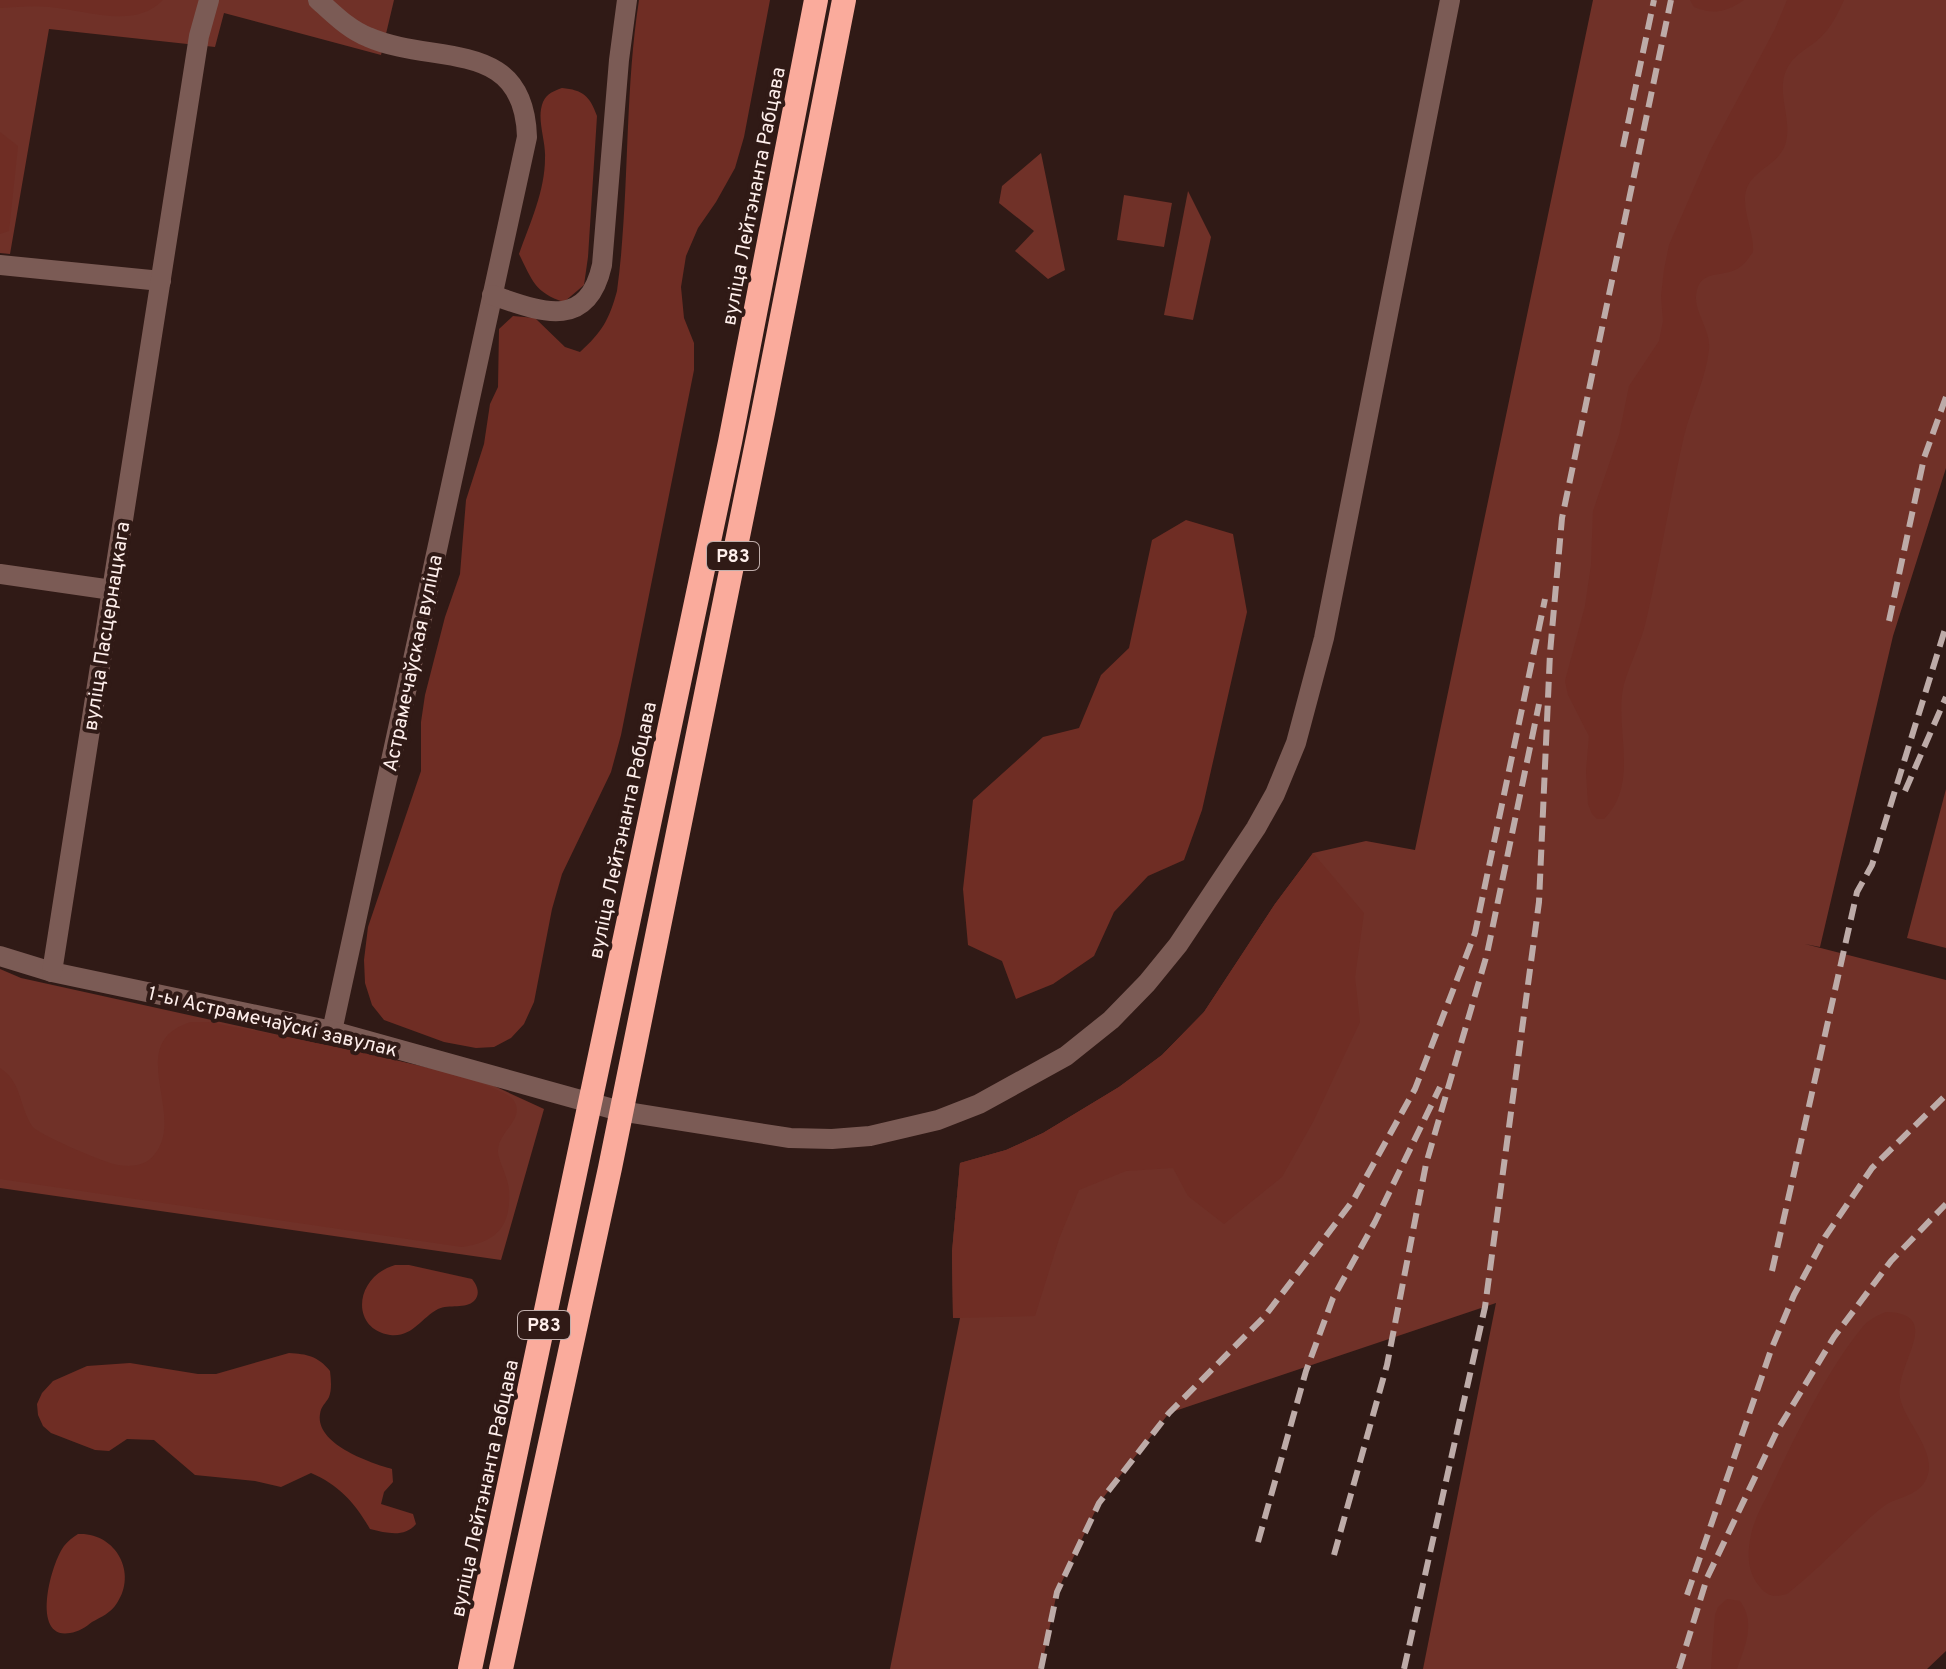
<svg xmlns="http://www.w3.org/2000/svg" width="1946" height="1669" font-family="Overpass,sans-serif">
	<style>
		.green { fill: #703128 }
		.forest { fill: #6f2d24 }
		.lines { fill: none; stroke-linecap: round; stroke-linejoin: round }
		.minor { stroke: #7b5b55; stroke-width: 20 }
		.highway { stroke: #faab9c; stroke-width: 24 }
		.rail { stroke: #bdaba8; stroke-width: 6; stroke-dasharray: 16 8; stroke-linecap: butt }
		.labels { text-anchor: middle; stroke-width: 8; stroke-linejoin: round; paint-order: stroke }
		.shield { fill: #301a16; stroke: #c0aeab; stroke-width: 2 }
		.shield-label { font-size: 18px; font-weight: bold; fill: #feeeeb }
		.street-label { font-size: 20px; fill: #feeeeb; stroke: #301a16 }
	</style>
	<rect width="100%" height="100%" fill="#301a16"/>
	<g class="green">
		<polygon points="0,0 394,0 381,55 224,13 215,47 49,29 10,254 0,253"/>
		<polygon points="1593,0 1946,0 1946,468 1893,636 1820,947 1805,944 1946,980 1946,1651 1927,1669 1423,1669 1496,1303 1169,1413 1099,1503 1057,1592 1041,1669 890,1669 960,1318 953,1318 952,1252 960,1163 1006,1150 1043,1133 1119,1087 1162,1055 1204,1012 1275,904 1313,853 1366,841 1415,850"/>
		<polygon points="1041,153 1065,270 1048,279 1015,251 1034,231 999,203 1002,186"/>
		<polygon points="1188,191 1211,237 1193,320 1164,315"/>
		<polygon points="1124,195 1172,203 1164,247 1117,240"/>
		<polygon points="1946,789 1946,948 1907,938"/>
		<polygon points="0,969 21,978 479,1079 544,1109 501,1260 0,1188"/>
	</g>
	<g class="forest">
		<path d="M0,0H163C134,30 86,10 50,7C33,5 16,7 0,8Z"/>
		<path d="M639,0H770L744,137L735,168L716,202L698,228L686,256L681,287L684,318L694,343V370L621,735L611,772L562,874L552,909L534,1002L524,1024L511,1038L494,1047L476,1048L444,1042L384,1020L372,1005L365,983L364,960L368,927L421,771V722L425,695L445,617L460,574L466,500L484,444L490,404L498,387L499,329L513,316L535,318L565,347L580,352C602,332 609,320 617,291C630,195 624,96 639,0Z"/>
		<path d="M1690,0H1744C1726,12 1714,15 1694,7Z"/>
		<path d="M1787,0H1844C1838,13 1832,26 1821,37C1811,47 1796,53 1789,65C1773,90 1794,119 1785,145C1777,168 1747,170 1745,197C1744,216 1754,233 1753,252C1748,259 1744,265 1737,269C1722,277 1702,270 1697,290C1691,310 1711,328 1709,349C1706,379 1691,407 1684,436C1670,498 1660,560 1646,621C1641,643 1630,663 1624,684C1613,726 1641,782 1604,819H1597L1592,814L1588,804L1586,772L1589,736L1568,695L1565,681L1585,606L1591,565L1593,511L1619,435L1629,386L1659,341L1663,321L1661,296L1664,270L1669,245L1710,151L1775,29Z"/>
		<path d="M562,88C583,90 590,96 597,116L588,257L584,285L564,302C535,293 532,280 519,254C530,223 545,191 545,158C546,140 536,119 543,102C547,93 554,91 562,88Z"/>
		<polygon points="0,132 18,146 9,231 0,234"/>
		<polygon points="1186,520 1233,534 1247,612 1202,810 1184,860 1148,876 1114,912 1094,956 1053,984 1016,999 1002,961 968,945 963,889 973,800 1043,737 1079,728 1101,675 1129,648 1152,540"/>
		<polygon points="1313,853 1364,913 1355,977 1360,1022 1313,1122 1282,1177 1224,1224 1188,1196 1173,1168 1126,1171 1079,1190 1059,1239 1035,1316 953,1318 952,1252 960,1163 1006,1150 1043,1133 1119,1087 1162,1055 1204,1012 1275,904"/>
		<path d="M191,1022H208C252,1031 497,1074 514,1101C525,1119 499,1131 498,1150C497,1159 508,1176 509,1190C511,1227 497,1242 462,1247L0,1179V1068C22,1082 19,1106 32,1126C37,1134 101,1161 114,1164C125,1167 139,1167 149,1160C194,1122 119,1044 191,1022Z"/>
		<path d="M395,1265H409L472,1279C477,1285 481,1294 474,1301C466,1309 449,1304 438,1309C421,1318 412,1338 390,1335C350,1329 354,1277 395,1265Z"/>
		<path d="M1886,1312C1946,1314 1894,1364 1900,1398C1906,1425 1942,1456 1924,1483C1916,1495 1900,1497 1887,1504C1876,1511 1865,1523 1855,1532C1833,1553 1811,1575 1787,1594C1775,1597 1768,1597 1760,1587C1747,1572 1747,1554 1751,1535C1754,1519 1763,1504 1770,1490C1793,1440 1827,1371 1861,1329C1868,1320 1876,1316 1886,1312Z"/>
		<path d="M289,1353C307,1354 318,1356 330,1371C331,1380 332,1389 329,1397C326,1403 321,1406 320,1414C315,1444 370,1463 392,1469L393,1482L384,1492L381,1504L413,1514L416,1524C404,1538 387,1533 370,1529C355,1503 339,1485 311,1473L281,1487L255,1481L195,1475L154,1440L127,1439L109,1451L95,1450L51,1433L43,1426L38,1415L37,1404L42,1393L53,1381L87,1366L130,1363L198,1374H216Z"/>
		<path d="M78,1534C115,1532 138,1572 117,1603C111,1613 101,1617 92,1622C86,1627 78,1632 70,1633C30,1640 51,1563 64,1546C68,1541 73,1537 78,1534Z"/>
		<path d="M1727,1599L1740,1601C1756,1623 1745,1646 1737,1669H1711L1715,1615L1718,1607Z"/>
	</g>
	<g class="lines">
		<g class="minor">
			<path d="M318,0C334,14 348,29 368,37C434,66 524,36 527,137L332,1031"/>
			<polyline points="0,265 161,281"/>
			<path d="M492,295C539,311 587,332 602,265L619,60L627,0"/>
			<polyline points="0,574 112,590"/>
			<polyline points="0,956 52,972 332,1031 620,1111 790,1138 832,1139 870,1136 938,1120 979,1104 1066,1056 1111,1020 1147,983 1178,945 1256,828 1275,794 1296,743 1324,638 1450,0"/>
			<polyline points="52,972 199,36 209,0"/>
		</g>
		<g class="highway">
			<polyline points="470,1669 730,442 816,0"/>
			<polyline points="501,1669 610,1168 763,413 844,0"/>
		</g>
		<g class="rail">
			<polyline points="1623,147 1654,0"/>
			<polyline points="1889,621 1924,458 1946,397"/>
			<polyline points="1905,791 1946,697"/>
			<polyline points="1772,1271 1857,892 1872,865 1946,626"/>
			<polyline points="1258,1542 1306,1371 1333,1298 1375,1222 1440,1087"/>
			<polyline points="1334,1555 1387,1365 1426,1164 1487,954 1539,704"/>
			<polyline points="1687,1595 1771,1350 1794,1295 1825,1237 1872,1168 1946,1095"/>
			<polyline points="1041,1669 1057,1592 1099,1503 1169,1413 1264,1317 1308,1260 1354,1199 1415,1089 1475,933 1545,599"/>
			<polyline points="1404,1669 1485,1307 1539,902 1550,653 1562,518 1671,0"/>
			<polyline points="1679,1669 1707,1578 1777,1431 1834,1337 1891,1261 1946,1204"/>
		</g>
	</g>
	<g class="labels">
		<g class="shield">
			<rect x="707" y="542" width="52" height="28" rx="6"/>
			<rect x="518" y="1311" width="52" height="28" rx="6"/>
		</g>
		<g class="shield-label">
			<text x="733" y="562">Р83</text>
			<text x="544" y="1331">Р83</text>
		</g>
		<g class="street-label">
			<text transform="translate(753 196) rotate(-79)" y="7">вуліца Лейтэнанта Рабцава</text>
			<text transform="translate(106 626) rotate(-81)" y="7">вуліца Пасцернацкага</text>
			<text transform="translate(412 663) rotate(-78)" y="7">Астрамечаўская вуліца</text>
			<text transform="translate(622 830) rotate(-78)" y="7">вуліца Лейтэнанта Рабцава</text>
			<text transform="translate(273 1021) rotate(13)" y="7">1-ы Астрамечаўскі завулак</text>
			<text transform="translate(484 1488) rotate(-78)" y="7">вуліца Лейтэнанта Рабцава</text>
		</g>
	</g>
</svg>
